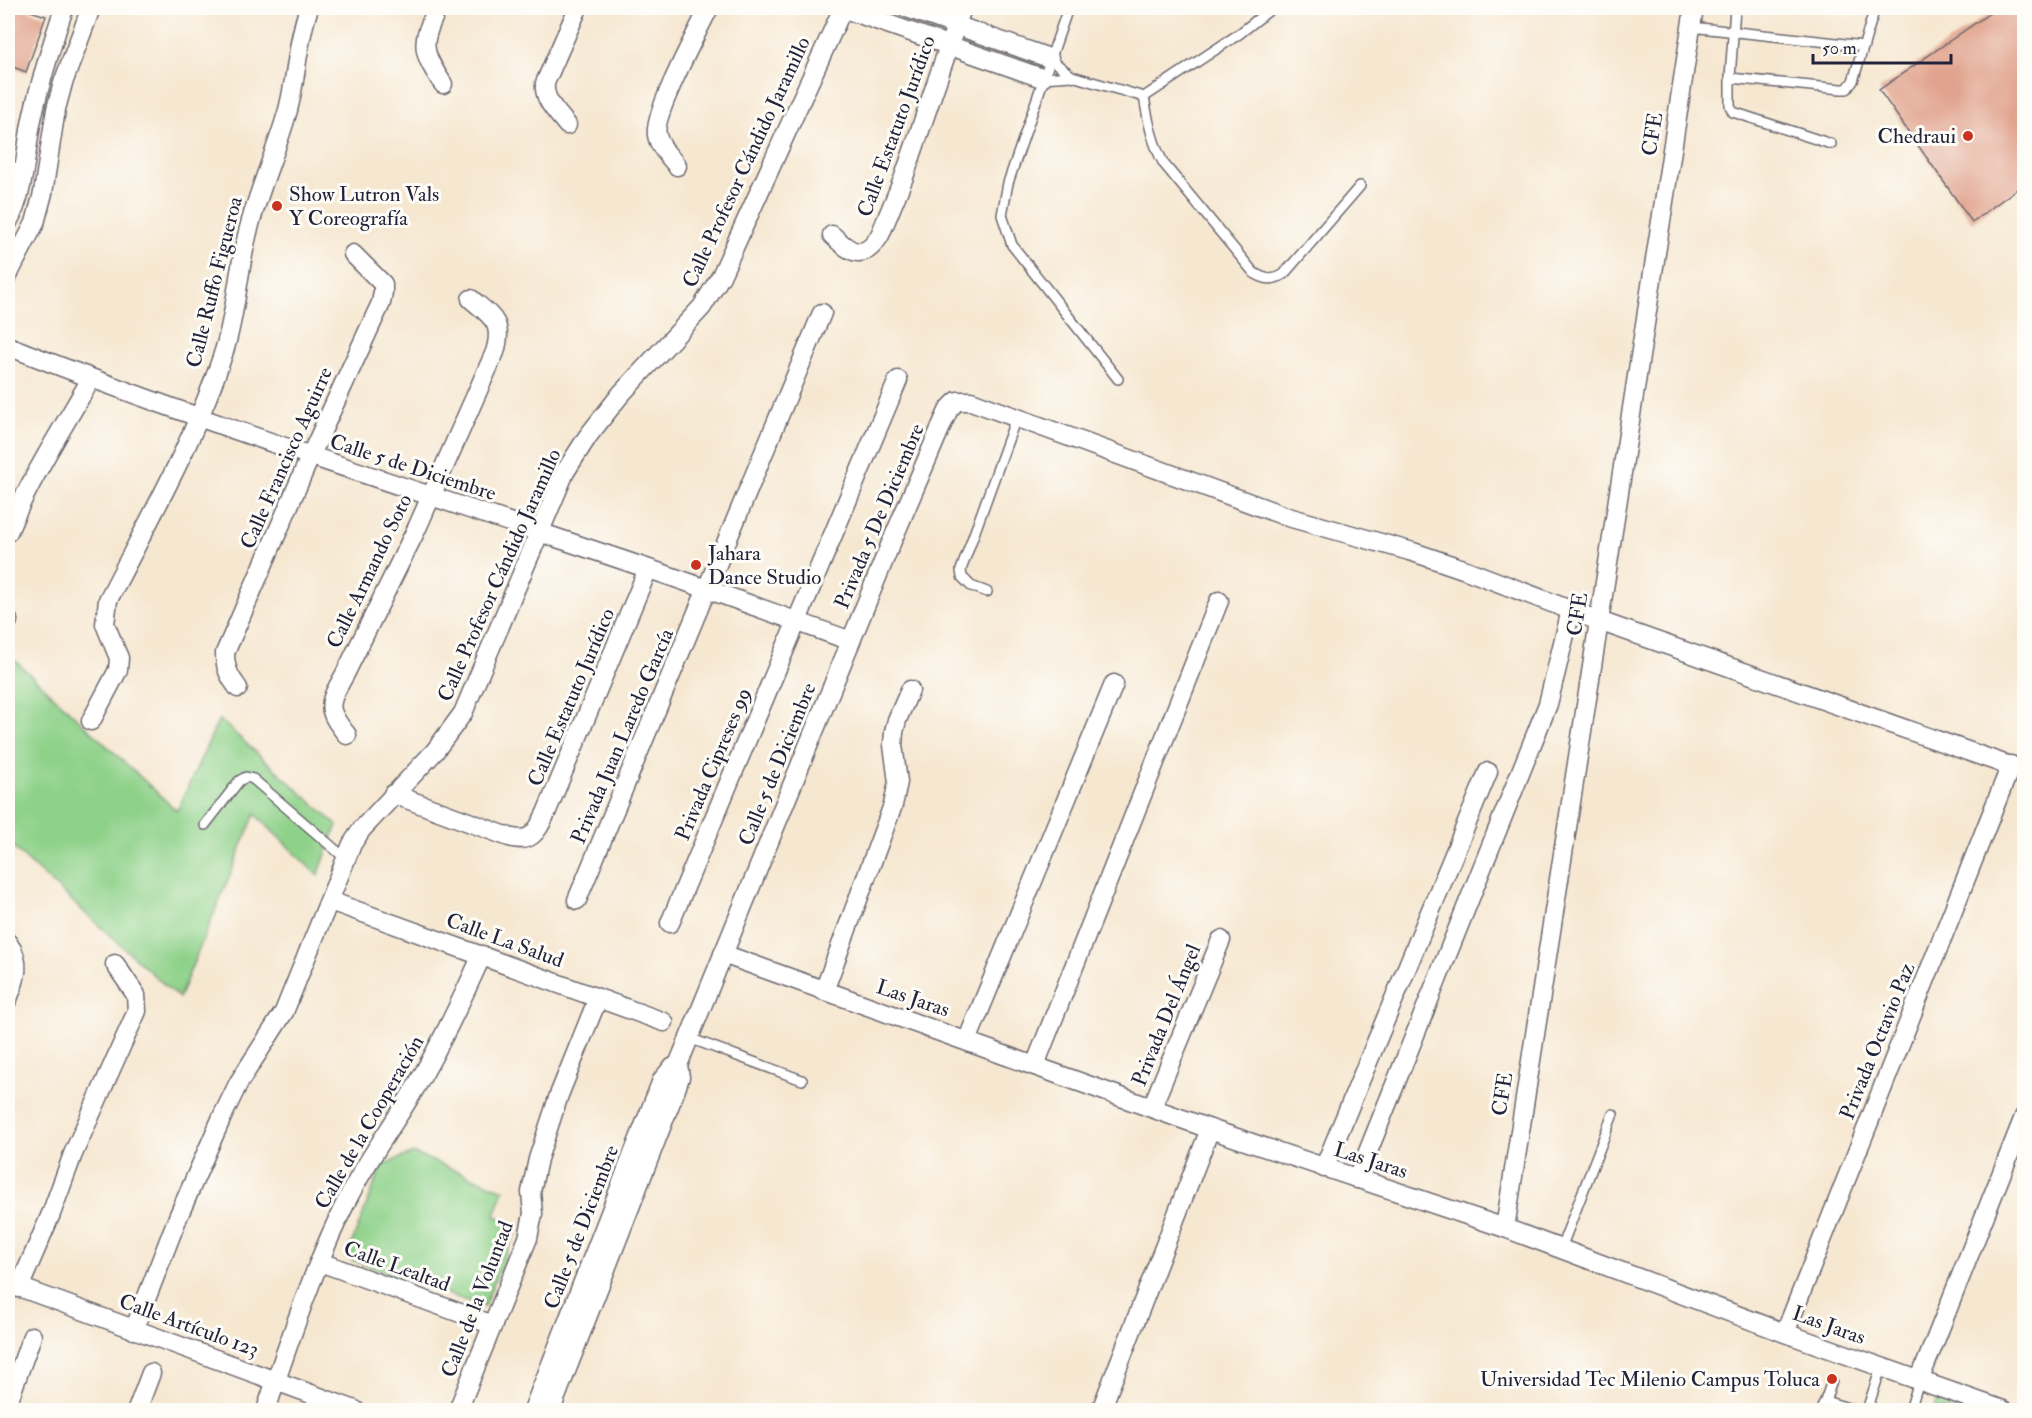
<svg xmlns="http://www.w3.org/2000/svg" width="2032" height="1418" font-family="'IM FELL Double Pica',serif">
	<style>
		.green { fill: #8ed189; stroke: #587a62; stroke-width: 1.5 }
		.building { fill: #e1a38d }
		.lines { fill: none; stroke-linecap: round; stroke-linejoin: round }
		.service-casing { stroke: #6c676f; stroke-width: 12 }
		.minor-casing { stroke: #6c676f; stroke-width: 21 }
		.service { stroke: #fff; stroke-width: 9 }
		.minor { stroke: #fff; stroke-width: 18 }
		.poi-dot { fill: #c8321e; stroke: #fdfcf7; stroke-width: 2 }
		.labels { text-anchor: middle; stroke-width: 6; stroke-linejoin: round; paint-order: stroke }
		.street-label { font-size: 21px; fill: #22223b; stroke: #fdfcf7 }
		.poi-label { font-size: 21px; fill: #22223b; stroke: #fdfcf7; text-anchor: end }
	</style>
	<rect width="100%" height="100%" fill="#fdfcf7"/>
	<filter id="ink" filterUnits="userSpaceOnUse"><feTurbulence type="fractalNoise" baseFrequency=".0167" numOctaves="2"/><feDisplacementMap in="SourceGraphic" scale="12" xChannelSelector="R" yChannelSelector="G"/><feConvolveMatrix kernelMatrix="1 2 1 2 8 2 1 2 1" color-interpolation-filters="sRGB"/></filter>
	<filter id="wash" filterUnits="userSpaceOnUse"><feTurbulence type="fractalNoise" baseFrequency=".008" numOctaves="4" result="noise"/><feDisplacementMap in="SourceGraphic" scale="24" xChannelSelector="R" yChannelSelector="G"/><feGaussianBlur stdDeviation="1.35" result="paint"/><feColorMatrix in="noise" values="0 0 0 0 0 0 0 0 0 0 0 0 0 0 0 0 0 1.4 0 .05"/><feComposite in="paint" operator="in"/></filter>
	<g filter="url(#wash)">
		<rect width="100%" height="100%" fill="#f6e7d0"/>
		<g class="green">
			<polygon points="8,654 177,811 219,719 337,825 318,876 255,814 179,998 8,843"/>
			<polygon points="413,1153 504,1190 495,1216 518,1225 484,1307 346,1258 382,1165"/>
			<polygon points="1938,1400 1967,1410 1934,1410"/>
		</g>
		<g id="blocks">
			<g class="building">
				<polygon points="8,8 21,8 46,16 26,72 8,65"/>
				<polygon points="1997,8 2025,8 2025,183 1972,222 1879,90"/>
			</g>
		</g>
	</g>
	<g filter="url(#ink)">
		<use href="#blocks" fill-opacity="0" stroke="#6c676f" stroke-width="1.5"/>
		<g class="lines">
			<g class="service-casing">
				<g id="service">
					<polyline points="1068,8 1008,183 1002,215 1012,245 1118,379"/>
					<polyline points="1735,8 1730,78 1841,89 1847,89 1853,81 1875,8"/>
					<polyline points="1691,27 1864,46"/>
					<polyline points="1049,58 1072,76 1144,97 1239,34 1272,8"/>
					<polyline points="1042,78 1072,76"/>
					<polyline points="1730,78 1730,106 1733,112 1831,144"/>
					<path d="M1144,97C1148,120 1152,143 1164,164L1254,273C1266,280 1273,281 1284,274L1360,186"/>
					<polyline points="8,165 23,170"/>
					<polyline points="987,592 971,586 962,577 961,570 1016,418"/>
					<polyline points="205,825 239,781 246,777 253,779 345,858"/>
					<polyline points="689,1038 802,1080"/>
					<polyline points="1561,1248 1613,1114"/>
					<polyline points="1825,1401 1832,1381"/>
					<polyline points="1821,1410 1825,1401 1855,1410"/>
					<polyline points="1867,1410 1881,1368"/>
					<polyline points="1910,1410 1919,1381"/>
				</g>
			</g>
			<g class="minor-casing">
				<g id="minor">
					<path d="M438,8C420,43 421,51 443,84"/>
					<polyline points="842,8 1042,78"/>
					<polyline points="907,8 1049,58"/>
					<path d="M567,125C557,112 543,100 545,83L578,8"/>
					<path d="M677,166C670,157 659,147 657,135C652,116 698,30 709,8"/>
					<path d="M8,222C25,192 25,152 32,119C40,81 52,44 64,8"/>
					<path d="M832,235C851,253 864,262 880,235L904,177L962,8"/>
					<polyline points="8,275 35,223 43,193 56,109 63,83 91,8"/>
					<path d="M8,346C217,429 432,495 646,568C715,591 783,617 851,641"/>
					<path d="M8,532C30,479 62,429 91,379"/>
					<polyline points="8,620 8,621"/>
					<path d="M238,688C229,676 225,668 225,653L310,457L381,303L383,292V284L353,254"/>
					<path d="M91,721L118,670L119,658L105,624L108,600C149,520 198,434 225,348C236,311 238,273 247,236C257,193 276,153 288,110C297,76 297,41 309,8"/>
					<path d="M347,735C325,708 328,704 345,674L417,528L495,352C504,322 492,317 471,299"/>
					<path d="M393,794L509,837C532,844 537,831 546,813L648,569"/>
					<polyline points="577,900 822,313"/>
					<polyline points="330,901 664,1022"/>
					<polyline points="670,923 898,380"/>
					<path d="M8,943C22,962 16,979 8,999"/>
					<polyline points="723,954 1210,1129 1505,1228 1785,1333 2003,1410"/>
					<polyline points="824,991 893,805 898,782 893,745 894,732 897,720 910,690"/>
					<polyline points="967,1041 1114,684"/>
					<polyline points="1035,1065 1219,601"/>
					<polyline points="1152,1107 1221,940"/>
					<polyline points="1324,1168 1488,772"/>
					<polyline points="1357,1179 1548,704 1571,610"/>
					<polyline points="1505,1228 1694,8"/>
					<polyline points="320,1262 493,1325"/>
					<polyline points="8,1283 355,1410"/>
					<polyline points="19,1288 51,1214 73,1154 137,1011 136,995 115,964"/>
					<polyline points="134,1330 178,1217 222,1117 239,1082 284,1012 352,844 362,829 435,751 463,713 565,472 588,436 621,394 702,307 721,276 843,8"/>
					<polyline points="1785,1333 2011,765"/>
					<polyline points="1919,1381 2024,1117"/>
					<polyline points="8,1402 32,1336"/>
					<polyline points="137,1410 151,1373"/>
					<path d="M266,1410C290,1339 314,1266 348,1198C369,1156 398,1119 421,1078C444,1038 463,997 482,955"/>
					<polyline points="458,1410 528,1238 533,1214 531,1192 538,1159 559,1095 598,998"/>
					<polyline points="533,1410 662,1080 672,1068 678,1065"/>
					<polyline points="551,1410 676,1089 680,1077 678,1065 886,555 943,422 949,409 957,401 971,401 1288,517 1413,552 1466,570 1599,621 2024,771"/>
					<polyline points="1101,1410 1210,1129"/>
				</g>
			</g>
			<use href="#service" class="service"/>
			<use href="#minor" class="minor"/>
		</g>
	</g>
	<g class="poi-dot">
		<circle cx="1968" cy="136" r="6"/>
		<circle cx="277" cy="206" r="6"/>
		<circle cx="696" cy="565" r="6"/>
		<circle cx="1832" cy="1379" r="6"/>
	</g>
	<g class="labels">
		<g class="street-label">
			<text transform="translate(896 126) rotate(-70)" y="7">Calle Estatuto Jurídico</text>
			<text transform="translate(1652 134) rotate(-81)" y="7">CFE</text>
			<text transform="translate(746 162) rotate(-65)" y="7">Calle Profesor Cándido Jaramillo</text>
			<text transform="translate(214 282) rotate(-76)" y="7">Calle Ruffo Figueroa</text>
			<text transform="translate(286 458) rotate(-66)" y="7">Calle Francisco Aguirre</text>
			<text transform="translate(413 467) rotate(18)" y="7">Calle 5 de Diciembre</text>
			<text transform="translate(879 516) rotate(-67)" y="7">Privada 5 De Diciembre</text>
			<text transform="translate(369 571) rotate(-64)" y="7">Calle Armando Soto</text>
			<text transform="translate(499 575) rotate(-66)" y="7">Calle Profesor Cándido Jaramillo</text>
			<text transform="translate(1577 614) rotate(-81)" y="7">CFE</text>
			<text transform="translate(571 697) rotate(-67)" y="7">Calle Estatuto Jurídico</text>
			<text transform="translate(622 736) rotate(-67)" y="7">Privada Juan Laredo García</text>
			<text transform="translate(713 764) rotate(-67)" y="7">Privada Cipreses 99</text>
			<text transform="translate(777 764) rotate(-68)" y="7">Calle 5 de Diciembre</text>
			<text transform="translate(505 940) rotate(20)" y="7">Calle La Salud</text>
			<text transform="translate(913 998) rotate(19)" y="7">Las Jaras</text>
			<text transform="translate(1166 1015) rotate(-68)" y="7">Privada Del Ángel</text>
			<text transform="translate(1877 1041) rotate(-68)" y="7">Privada Octavio Paz</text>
			<text transform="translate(1502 1094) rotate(-81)" y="7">CFE</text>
			<text transform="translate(369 1122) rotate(-60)" y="7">Calle de la Cooperación</text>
			<text transform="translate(1371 1160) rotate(18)" y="7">Las Jaras</text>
			<text transform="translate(581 1227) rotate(-69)" y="7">Calle 5 de Diciembre</text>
			<text transform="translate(397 1266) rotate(20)" y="7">Calle Lealtad</text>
			<text transform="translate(477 1299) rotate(-69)" y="7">Calle de la Voluntad</text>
			<text transform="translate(189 1325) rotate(20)" y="7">Calle Artículo 123</text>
			<text transform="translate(1829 1325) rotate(20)" y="7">Las Jaras</text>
		</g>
		<g class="poi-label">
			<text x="1956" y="143">Chedraui</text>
			<text x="289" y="201" text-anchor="start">Show Lutron Vals<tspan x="289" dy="24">Y Coreografía</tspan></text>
			<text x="708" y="560" text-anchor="start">Jahara<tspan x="708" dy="24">Dance Studio</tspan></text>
			<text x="1820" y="1386">Universidad Tec Milenio Campus Toluca</text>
		</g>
	</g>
	<rect width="2032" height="1418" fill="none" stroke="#fdfcf7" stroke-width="30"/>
	<path d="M1813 54v9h138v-9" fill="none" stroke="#22223b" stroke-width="3"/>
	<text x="1822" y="54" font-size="18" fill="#22223b" stroke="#fdfcf7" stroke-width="4.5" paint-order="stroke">50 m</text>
</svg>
